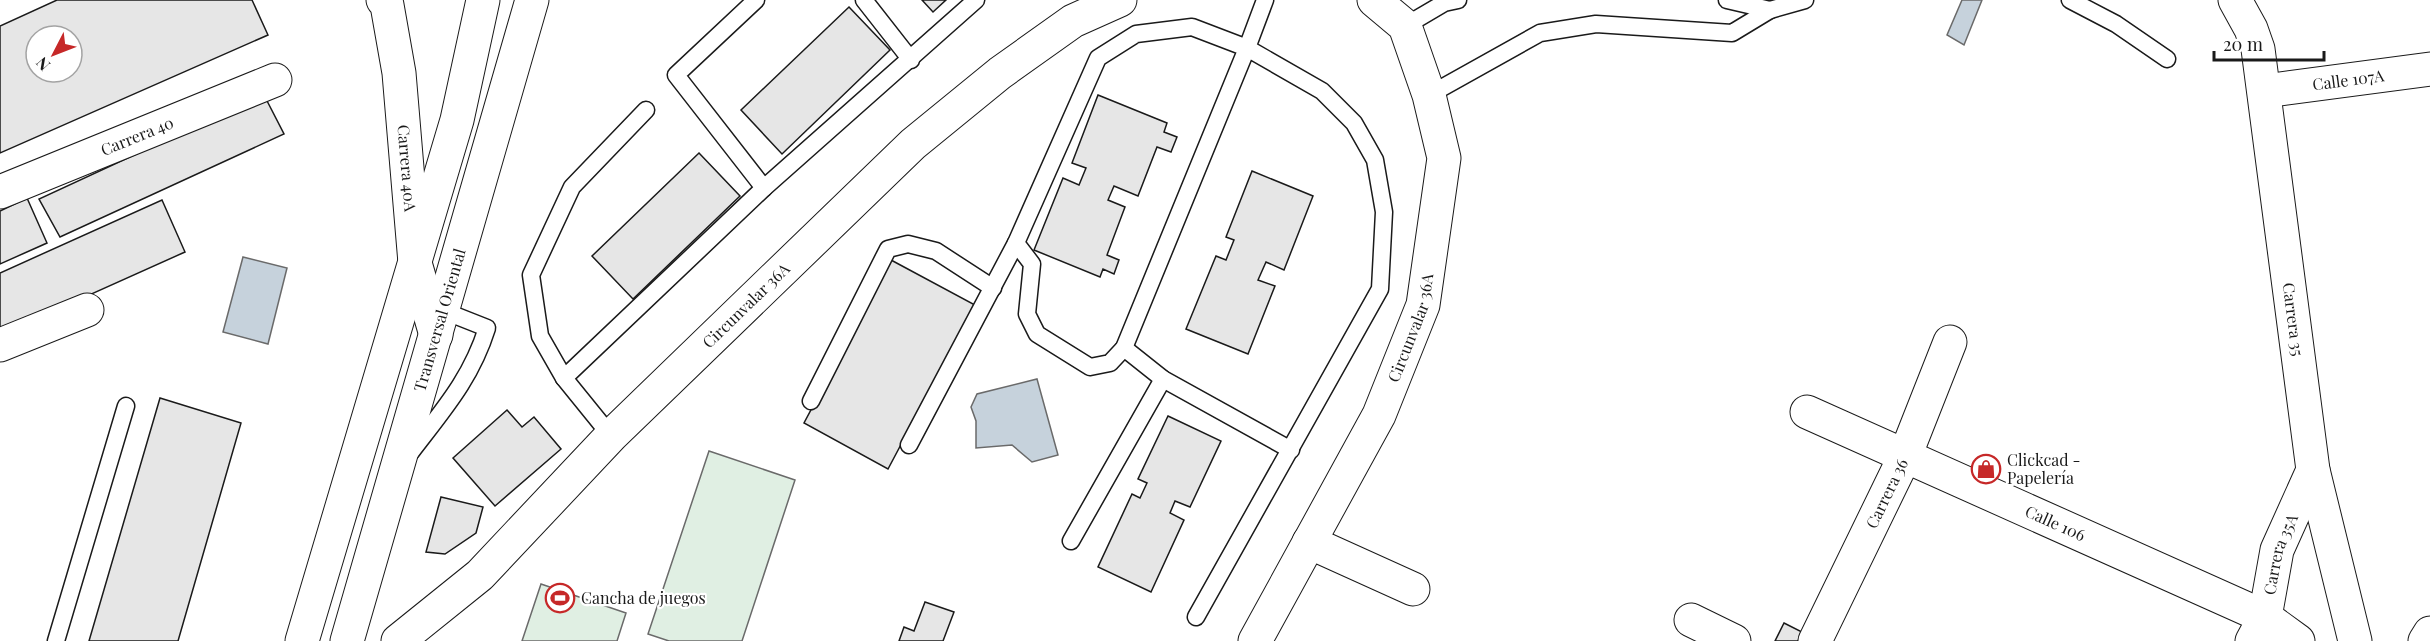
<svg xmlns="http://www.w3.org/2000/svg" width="2430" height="641" font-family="'Playfair Display',serif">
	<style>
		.green { fill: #e0efe3; stroke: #6a6a6a; stroke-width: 1.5 }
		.water { fill: #c6d2dc; stroke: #6a6a6a; stroke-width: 1.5 }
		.building { fill: #e6e6e6; stroke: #1a1a1a; stroke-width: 1.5; fill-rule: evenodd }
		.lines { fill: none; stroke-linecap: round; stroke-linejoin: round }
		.lane-casing { stroke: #1a1a1a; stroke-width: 19 }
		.street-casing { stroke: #1a1a1a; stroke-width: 35 }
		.secondary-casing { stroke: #1a1a1a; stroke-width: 35 }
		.lane { stroke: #fff; stroke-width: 16 }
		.street { stroke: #fff; stroke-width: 33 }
		.secondary { stroke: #fff; stroke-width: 33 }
		.labels { text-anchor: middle; stroke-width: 4.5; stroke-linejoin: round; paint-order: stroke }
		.street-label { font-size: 16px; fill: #1a1a1a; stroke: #fff }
		.poi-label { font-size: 16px; fill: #1a1a1a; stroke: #fff; text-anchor: start }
	</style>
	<rect width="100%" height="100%" fill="#fff"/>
	<g class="green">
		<polygon points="709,451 795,480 742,641 669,641 648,634"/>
		<polygon points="541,584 626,613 617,641 522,641"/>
	</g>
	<g class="water">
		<polygon points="1962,0 1982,0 1964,45 1947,35"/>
		<polygon points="243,257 287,268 268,344 223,332"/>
		<polygon points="1037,379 1058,455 1032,462 1012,445 976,448 976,421 971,407 977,394"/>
	</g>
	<g class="building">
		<path d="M57,0H252L268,35L0,153V26ZM36,36H72V72H36Z"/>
		<polygon points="922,0 946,0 933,12"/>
		<polygon points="849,7 890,50 782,154 741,110"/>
		<polygon points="264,95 284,134 60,237 39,199"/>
		<polygon points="1098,95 1167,123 1164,132 1177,137 1171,152 1157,147 1138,196 1114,186 1108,200 1125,207 1107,255 1119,260 1114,274 1103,269 1100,277 1034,250 1063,178 1079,185 1086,168 1072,163"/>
		<polygon points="699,153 740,196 633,299 592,256"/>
		<polygon points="1252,171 1313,196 1284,270 1266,262 1258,280 1275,286 1248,354 1186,329 1216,256 1226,260 1234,240 1226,237"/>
		<polygon points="27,198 47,243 0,264 0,211"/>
		<polygon points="162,200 185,252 0,335 0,273"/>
		<polygon points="891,260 975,305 888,469 804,423"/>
		<polygon points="160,398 241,423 178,641 89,641"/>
		<polygon points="507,410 522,427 534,417 561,449 495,506 453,458"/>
		<polygon points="1168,416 1221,441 1190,507 1175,501 1170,513 1184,520 1151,592 1098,567 1132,494 1140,498 1147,483 1138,479"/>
		<polygon points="441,497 483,507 476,533 445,554 426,552"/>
		<polygon points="925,602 954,612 943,641 899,641 904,627 914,631"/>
		<polygon points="1784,623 1802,632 1798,641 1775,641"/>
	</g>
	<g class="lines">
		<g class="lane-casing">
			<g id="lane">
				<polyline points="756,0 676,75 764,188"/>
				<polyline points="864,0 911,60"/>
				<polyline points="2070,0 2116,24 2167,59"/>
				<polyline points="1770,10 1805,0"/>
				<polyline points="1405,26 1444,3 1458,0"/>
				<polyline points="1429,95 1540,33 1596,24 1732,33 1770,10 1727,0"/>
				<polyline points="1124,348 1163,379 1291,450"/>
				<polyline points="564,378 764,188 976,0"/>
				<polyline points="811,401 888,249 908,244 936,251 993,288"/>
				<polyline points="611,436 564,378 540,336 531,275 572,187 646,110"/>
				<polyline points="909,445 1016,243"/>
				<path d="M411,452C443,410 471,379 487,328L444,311"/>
				<polyline points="1071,541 1163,379"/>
				<polyline points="1196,617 1380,289 1384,212 1375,160 1354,123 1322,91 1247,48 1192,27 1136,34 1098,58 1016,243 1032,264 1027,314 1037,334 1090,367 1110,363 1124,348 1247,48 1265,0"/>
				<polyline points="56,641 126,406"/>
			</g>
		</g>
		<g class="street-casing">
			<g id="street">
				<path id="s1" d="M383,0L387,5L399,73L415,263L436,335"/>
				<path id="s2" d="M2235,0L2251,29L2258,49L2313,470L2355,641"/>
				<path id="s3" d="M2265,91L2430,69"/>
				<path id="s4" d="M0,192L275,80"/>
				<polyline points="0,345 87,310"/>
				<path id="s5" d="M1807,412L2265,617L2298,641"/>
				<polyline points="1309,542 1413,589"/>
				<polyline points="1691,620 1734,641"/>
				<path id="s6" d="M398,641L480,575L611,436L913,144L1000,73L1073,21L1120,0"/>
				<path id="s7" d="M1255,641L1379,415L1423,305L1444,158L1429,95L1405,26L1374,0"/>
				<path id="s8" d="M1815,641L1905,456L1950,342"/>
				<path id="s9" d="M2252,641L2265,617L2277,550L2313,470"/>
				<polyline points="2425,641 2430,633"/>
			</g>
		</g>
		<g class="secondary-casing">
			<g id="secondary">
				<polyline points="302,641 457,120 483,0"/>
				<path id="s10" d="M347,641L532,0"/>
			</g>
		</g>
		<use href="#lane" class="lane"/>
		<use href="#street" class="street"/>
		<use href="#secondary" class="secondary"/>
	</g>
	<defs>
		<g id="shop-ring" transform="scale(1.5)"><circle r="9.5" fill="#fff" stroke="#c62828" stroke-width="1.5"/><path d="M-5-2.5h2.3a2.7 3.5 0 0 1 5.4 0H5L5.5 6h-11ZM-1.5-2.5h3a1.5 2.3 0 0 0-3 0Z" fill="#c62828"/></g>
		<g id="stadium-ring" transform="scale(1.5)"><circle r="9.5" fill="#fff" stroke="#c62828" stroke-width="1.5"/><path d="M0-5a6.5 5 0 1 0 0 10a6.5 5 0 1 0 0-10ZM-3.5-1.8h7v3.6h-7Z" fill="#c62828"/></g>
	</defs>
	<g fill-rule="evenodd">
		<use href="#shop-ring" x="1986" y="469"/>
		<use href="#stadium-ring" x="560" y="598"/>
	</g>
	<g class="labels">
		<g class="street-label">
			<text dy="6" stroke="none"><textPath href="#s3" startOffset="84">Calle 107A</textPath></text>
			<text dy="6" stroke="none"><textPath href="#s4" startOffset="148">Carrera 40</textPath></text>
			<text dy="6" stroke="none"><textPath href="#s1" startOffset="171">Carrera 40A</textPath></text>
			<text dy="6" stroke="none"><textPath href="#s6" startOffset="484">Circunvalar 36A</textPath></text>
			<text dy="6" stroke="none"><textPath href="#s2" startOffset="327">Carrera 35</textPath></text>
			<text dy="6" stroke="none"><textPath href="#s10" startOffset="334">Transversal Oriental</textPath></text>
			<text dy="6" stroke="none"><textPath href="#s7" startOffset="351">Circunvalar 36A</textPath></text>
			<text dy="6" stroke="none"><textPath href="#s8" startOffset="164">Carrera 36</textPath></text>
			<text dy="6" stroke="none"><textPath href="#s5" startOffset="272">Calle 106</textPath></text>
			<text dy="6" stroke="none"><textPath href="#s9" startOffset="92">Carrera 35A</textPath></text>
		</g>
		<g class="poi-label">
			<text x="2007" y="466">Clickcad -<tspan x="2007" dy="18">Papelería</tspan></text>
			<text x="581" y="604">Cancha de juegos</text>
		</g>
	</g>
	<g transform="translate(54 54) rotate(228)"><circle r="28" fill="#ffffff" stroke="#a3a3a3" stroke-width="1.5"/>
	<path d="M0-4.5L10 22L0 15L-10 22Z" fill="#c62828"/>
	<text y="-9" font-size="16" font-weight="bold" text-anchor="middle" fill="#1a1a1a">N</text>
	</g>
	<path d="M2214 51v9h110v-9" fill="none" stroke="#1a1a1a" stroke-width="3"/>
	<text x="2223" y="51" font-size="18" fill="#1a1a1a" stroke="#ffffff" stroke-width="4.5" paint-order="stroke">20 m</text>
</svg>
